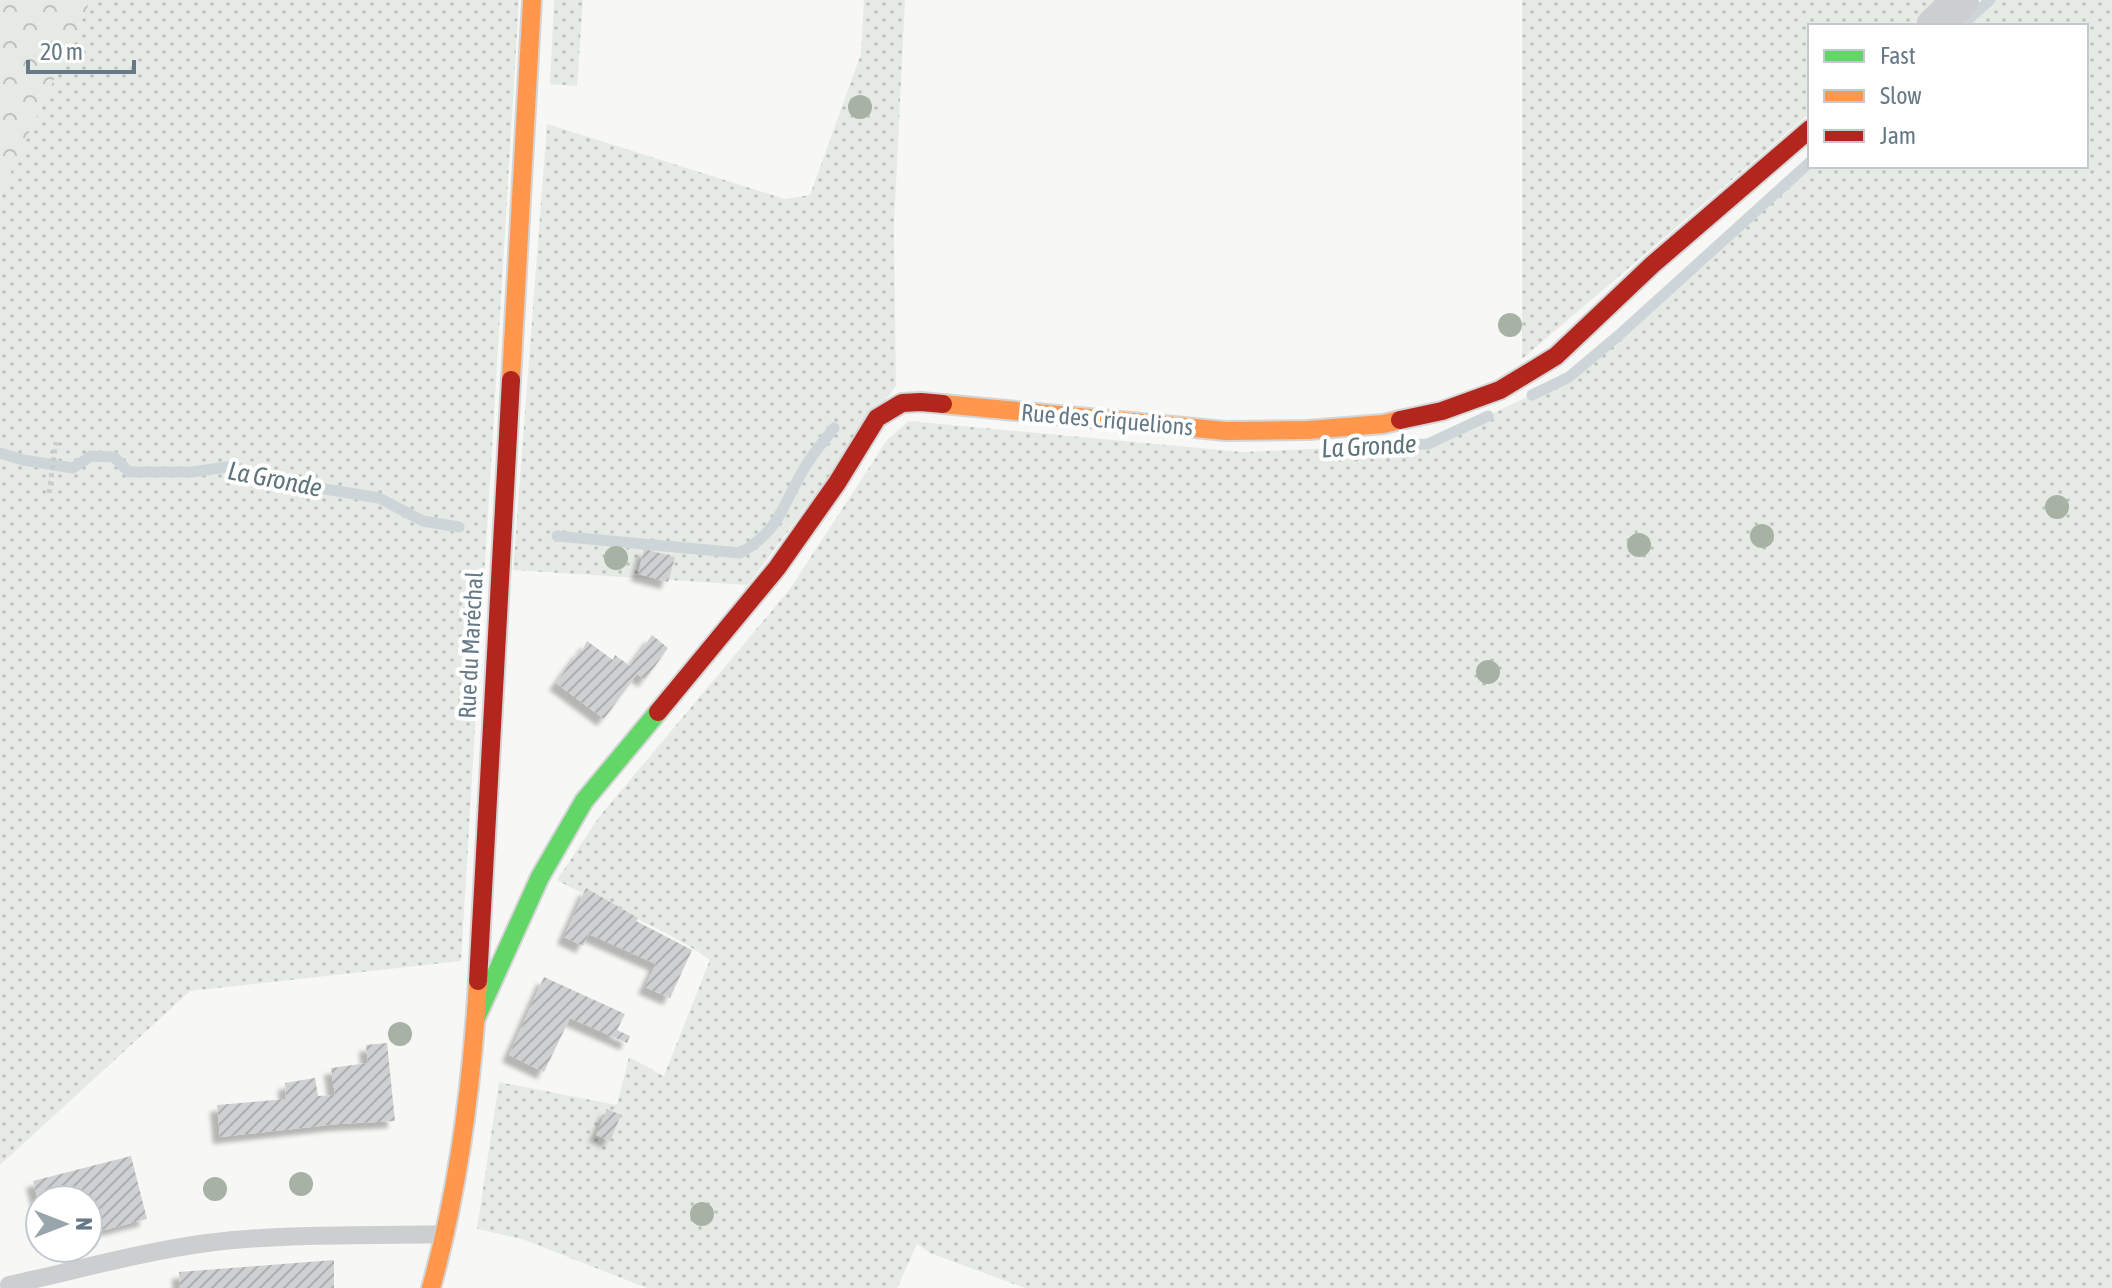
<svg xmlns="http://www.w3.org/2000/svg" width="2112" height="1288" font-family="'Asap Condensed',sans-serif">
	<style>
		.grass { fill: url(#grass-dots) }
		.forest { fill: url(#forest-crowns) }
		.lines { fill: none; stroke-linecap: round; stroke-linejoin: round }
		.stream { stroke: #cdd5d8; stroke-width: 11 }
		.building { fill: url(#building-hatch); filter: url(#shadow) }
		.fast-casing { stroke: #d4d5d6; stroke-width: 22 }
		.slow-casing { stroke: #d4d5d6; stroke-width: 22 }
		.jam-casing { stroke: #d4d5d6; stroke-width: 22 }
		.path { stroke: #cbcccc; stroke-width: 5; stroke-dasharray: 4 4; stroke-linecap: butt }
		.lane { stroke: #cccecf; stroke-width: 18 }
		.street { stroke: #cccecf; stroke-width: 36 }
		.fast { stroke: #63d668; stroke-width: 18 }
		.slow { stroke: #ff974d; stroke-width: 18 }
		.jam { stroke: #b3261e; stroke-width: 18 }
		.tree { fill: #a7b1a4 }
		.labels { text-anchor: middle; stroke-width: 8; stroke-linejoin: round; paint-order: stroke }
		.street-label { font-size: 24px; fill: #667986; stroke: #fff }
		.water-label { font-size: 26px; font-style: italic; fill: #5d747b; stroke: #fff }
	</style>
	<defs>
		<pattern id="grass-dots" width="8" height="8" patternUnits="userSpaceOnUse" patternTransform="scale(2)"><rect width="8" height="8" fill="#e6eae4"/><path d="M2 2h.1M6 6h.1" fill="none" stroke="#bec2be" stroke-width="1.8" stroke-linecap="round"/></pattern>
		<pattern id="forest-crowns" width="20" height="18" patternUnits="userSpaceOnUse" patternTransform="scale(2)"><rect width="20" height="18" fill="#e6eae4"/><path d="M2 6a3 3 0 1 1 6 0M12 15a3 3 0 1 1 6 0" fill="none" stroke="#bec2be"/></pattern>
		<pattern id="building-hatch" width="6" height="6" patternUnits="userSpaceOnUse" patternTransform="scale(2)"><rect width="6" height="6" fill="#cfd0d1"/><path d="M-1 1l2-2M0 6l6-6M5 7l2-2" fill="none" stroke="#acaeaf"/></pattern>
		<filter id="shadow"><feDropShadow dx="-7" dy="7" stdDeviation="2" flood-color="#0004"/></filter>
	</defs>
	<rect width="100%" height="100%" fill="#f7f7f6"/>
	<g class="grass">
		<polygon points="91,0 519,0 461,961 190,991 0,1165 0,195"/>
		<polygon points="554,0 583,0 577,86 550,84"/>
		<polygon points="864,0 905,0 894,224 896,386 748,585 513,570 547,124 785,199 810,195 861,54"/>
		<polygon points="1522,0 1941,0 1911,26 1810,26 1810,113 1522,359"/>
		<path d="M1990,0H2112V1288H1025L930,1253L917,1244L897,1288H647L522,1239L477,1229L499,1082L617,1105L629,1057L664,1076L710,960C665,927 607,908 557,880L599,817L790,589L887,440L909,421L1242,452L1428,444L1569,377L1619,335L1810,162V166H2086V26H1961Z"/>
	</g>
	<polygon class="forest" points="0,0 91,0 0,195"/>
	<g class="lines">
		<g class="stream">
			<polyline points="1961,26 1990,0"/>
			<polyline points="1532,395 1569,377 1619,335 1810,162"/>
			<polyline points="1371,446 1428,444 1488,416"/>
			<polyline points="0,453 23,460 73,468 91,456 114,457 129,472 192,472 234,466 264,479 379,498 423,521 459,527"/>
			<path d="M557,536L740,553C781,530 782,505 804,469C812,454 824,441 834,428"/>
		</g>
	</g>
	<g class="building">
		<polygon points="644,549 675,557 668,582 638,574"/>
		<polygon points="652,635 668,648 645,680 637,674 604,719 556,683 580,650 582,651 587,641 613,660 615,655 630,666"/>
		<polygon points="586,888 638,918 636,921 692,950 670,998 645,987 656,964 589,934 583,946 564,937"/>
		<polygon points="544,977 625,1014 617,1030 630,1036 627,1043 570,1018 544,1072 509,1055"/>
		<polygon points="387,1043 395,1121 338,1124 220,1137 217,1105 286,1099 285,1083 315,1078 318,1096 335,1095 331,1068 368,1063 366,1045"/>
		<polygon points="607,1109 621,1115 610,1141 596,1135"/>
		<polygon points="131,1156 147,1219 88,1234 88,1200 38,1200 33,1181"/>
		<polygon points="334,1260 334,1288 180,1288 179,1272"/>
	</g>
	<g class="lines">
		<g class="fast-casing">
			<polyline id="fast" points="476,1018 540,877 584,801 658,712"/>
		</g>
		<g class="slow-casing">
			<g id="slow">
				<polyline points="511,380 532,0"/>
				<polyline points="943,404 1226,431 1308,430 1383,424 1400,420"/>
				<path d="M431,1288C459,1188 472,1085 478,981"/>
			</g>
		</g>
		<g class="jam-casing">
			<g id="jam">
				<polyline points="1400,420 1442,411 1500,390 1556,356 1652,265 1810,129"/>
				<polyline points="658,712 777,568 837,483 877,418 902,403 921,402 943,404"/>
				<polyline points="478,981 511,380"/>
			</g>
		</g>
		<polyline class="path" points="49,493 56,442"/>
		<path class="lane" d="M9,1285C74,1271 140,1252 207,1243C285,1233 366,1236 445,1234"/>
		<polyline class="street" points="1934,26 1961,0"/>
		<use href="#fast" class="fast"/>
		<use href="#slow" class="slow"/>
		<use href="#jam" class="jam"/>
	</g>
	<g class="tree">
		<circle cx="860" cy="107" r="12"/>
		<circle cx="1510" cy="325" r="12"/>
		<circle cx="2057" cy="507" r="12"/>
		<circle cx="1762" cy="536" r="12"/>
		<circle cx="1639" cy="545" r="12"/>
		<circle cx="616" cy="558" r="12"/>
		<circle cx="1488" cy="672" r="12"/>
		<circle cx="400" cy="1034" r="12"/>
		<circle cx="301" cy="1184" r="12"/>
		<circle cx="215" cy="1189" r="12"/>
		<circle cx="702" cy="1214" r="12"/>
	</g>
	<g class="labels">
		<g class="street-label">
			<text transform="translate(1107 420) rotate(5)" y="8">Rue des Criquelions</text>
			<text transform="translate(471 645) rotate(-87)" y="8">Rue du Maréchal</text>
		</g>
		<g class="water-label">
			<text transform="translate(1369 446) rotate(-3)" y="9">La Gronde</text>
			<text transform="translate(275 479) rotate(11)" y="9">La Gronde</text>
		</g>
	</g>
	<rect x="1808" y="24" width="280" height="144" fill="#ffffff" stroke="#c2c9cf" stroke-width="2"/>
	<rect x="1824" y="50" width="40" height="12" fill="#63d668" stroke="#c2c9cf" stroke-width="2"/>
	<text x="1880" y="64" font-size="24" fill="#667986">Fast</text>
	<rect x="1824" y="90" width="40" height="12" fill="#ff974d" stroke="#c2c9cf" stroke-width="2"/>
	<text x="1880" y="104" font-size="24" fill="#667986">Slow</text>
	<rect x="1824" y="130" width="40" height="12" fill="#b3261e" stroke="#c2c9cf" stroke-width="2"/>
	<text x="1880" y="144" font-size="24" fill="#667986">Jam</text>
	<g transform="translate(64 1224) rotate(90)"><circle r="38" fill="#ffffff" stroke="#c2c9cf" stroke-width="2"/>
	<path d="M0-6L14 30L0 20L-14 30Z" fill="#99a5ad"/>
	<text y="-12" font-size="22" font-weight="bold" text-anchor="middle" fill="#667986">N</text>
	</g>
	<path d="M28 60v12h106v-12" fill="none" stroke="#667986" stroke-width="4"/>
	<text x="40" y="60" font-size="24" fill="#667986" stroke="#ffffff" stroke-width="6" paint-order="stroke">20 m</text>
</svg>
